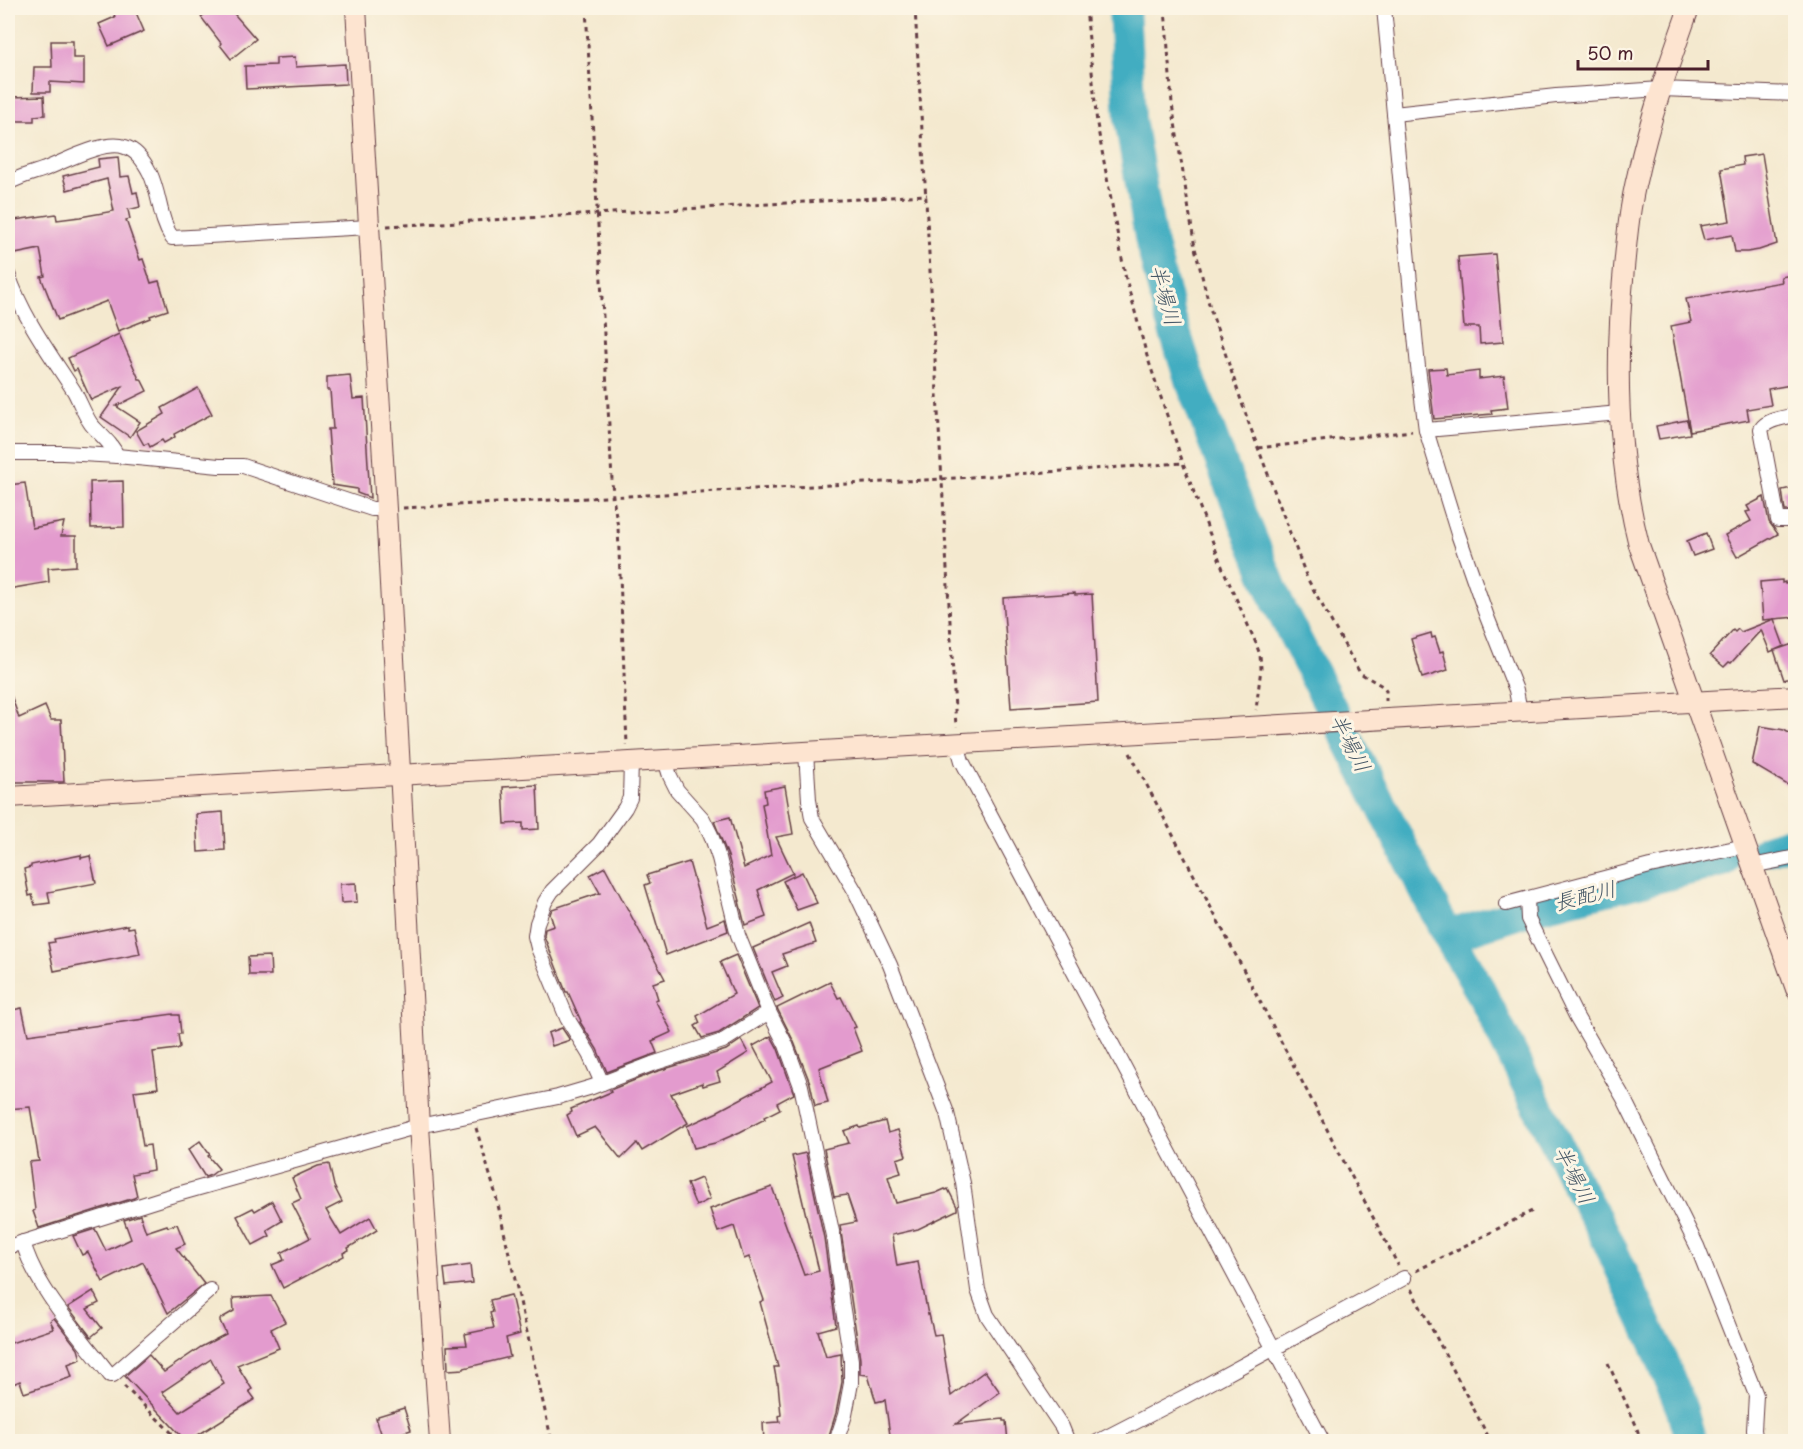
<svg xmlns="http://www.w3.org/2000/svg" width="1803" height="1449" font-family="'Playpen Sans','Klee One',sans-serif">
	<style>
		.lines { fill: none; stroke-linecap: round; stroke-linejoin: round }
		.river { stroke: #42adc1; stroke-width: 32 }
		.building { fill: #e39bce; fill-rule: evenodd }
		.street-casing { stroke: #643d44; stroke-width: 16 }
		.secondary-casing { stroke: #643d44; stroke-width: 22 }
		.path { stroke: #643d44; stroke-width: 3; stroke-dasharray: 4.5 4.5; stroke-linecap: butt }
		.street { stroke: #fff; stroke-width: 14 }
		.secondary { stroke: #fde4d0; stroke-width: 20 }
		.labels { text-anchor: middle; stroke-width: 6; stroke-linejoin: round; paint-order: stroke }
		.water-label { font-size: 21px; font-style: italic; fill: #475867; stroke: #fcf5e5 }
	</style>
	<rect width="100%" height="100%" fill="#fcf5e5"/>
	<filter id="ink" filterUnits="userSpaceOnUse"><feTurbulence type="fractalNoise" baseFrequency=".0167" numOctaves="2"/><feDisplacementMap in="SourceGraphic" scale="12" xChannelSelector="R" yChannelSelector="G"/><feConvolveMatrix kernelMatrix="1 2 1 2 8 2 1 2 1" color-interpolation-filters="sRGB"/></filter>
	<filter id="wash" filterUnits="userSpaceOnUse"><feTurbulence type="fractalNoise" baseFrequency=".008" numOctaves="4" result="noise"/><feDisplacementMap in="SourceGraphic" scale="24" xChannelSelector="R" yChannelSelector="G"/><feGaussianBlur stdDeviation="1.35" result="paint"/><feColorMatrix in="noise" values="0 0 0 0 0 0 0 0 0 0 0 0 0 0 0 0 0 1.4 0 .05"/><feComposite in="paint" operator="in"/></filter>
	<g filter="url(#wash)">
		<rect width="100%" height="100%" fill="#f4e9cf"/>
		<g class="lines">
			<g class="river">
				<polyline points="1124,8 1130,119 1150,237 1171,320 1189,376 1229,483 1278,604 1448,936 1480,990 1579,1189 1604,1233 1655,1343 1682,1410 1691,1442"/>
				<polyline points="1767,850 1786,844 1796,843"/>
				<polyline points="1448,936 1538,907 1723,861"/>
			</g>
		</g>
		<g id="blocks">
			<g class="building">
				<polygon points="130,8 134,8 144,31 109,46 99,24 115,17 114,14"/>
				<polygon points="214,8 229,8 256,39 231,59 220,45 221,43 201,17"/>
				<polygon points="51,41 73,41 73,58 84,58 84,84 50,82 50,92 33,92 34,67 52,67"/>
				<polygon points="295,57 296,67 345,64 346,84 246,89 245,66 276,65 276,58"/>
				<polygon points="44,96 45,115 34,116 34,121 8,121 8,99 11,99 11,97"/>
				<polygon points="1762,154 1777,244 1759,250 1747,252 1735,252 1732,235 1704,240 1700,226 1730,221 1721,169 1743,165 1742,157"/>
				<polygon points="118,157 120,177 129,176 133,193 137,192 140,207 128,210 130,219 126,220 140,260 143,259 151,283 159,281 168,310 150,316 151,318 118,331 107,301 58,320 41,277 45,276 40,249 10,255 8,245 8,221 56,214 57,220 80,217 114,211 107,179 67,190 63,176 99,167 98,159"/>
				<polygon points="1495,254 1503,342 1480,344 1479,327 1464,327 1458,257"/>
				<polygon points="1796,274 1796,384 1768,389 1771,405 1747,409 1749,420 1690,431 1671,326 1691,322 1686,299 1782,282 1781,277"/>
				<polygon points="119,334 139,379 141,379 147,391 116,406 140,422 130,437 101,417 123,386 91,400 77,369 74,371 68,358"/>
				<polygon points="1446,368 1447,375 1479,371 1479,379 1504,376 1508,408 1491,410 1492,414 1434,419 1428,369"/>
				<polygon points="350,375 353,399 364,398 370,498 357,493 357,489 332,485 328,429 333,429 330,390 327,390 327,377"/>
				<polygon points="198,388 212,414 174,434 175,437 164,443 162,440 150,447 148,443 144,445 136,431 165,414 162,408"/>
				<polygon points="1687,420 1690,434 1659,439 1656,426"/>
				<polygon points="123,481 124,527 91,528 90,482"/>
				<polygon points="25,483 32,528 64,522 61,536 76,536 76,566 48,568 49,582 8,589 8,515 11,515 8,485"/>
				<polygon points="1792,488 1796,511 1785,511 1782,490"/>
				<polygon points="1764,497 1769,522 1778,534 1737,557 1725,535 1751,521 1746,512 1750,511 1747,506"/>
				<polygon points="1706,533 1712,549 1693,556 1687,541"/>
				<polygon points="1782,580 1782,583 1785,582 1785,584 1796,583 1796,617 1763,620 1760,582"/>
				<polygon points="1075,593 1075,595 1092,594 1098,702 1011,708 1003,598"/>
				<polygon points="1774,619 1784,646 1775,650 1793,644 1796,652 1796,676 1784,680 1774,650 1770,652 1761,630 1731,663 1729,662 1724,667 1710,655 1733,630 1735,632 1738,629 1741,632"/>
				<polygon points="1431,633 1432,638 1435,637 1440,652 1443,651 1448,670 1422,678 1411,639"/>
				<polygon points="10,692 19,718 45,706 51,720 61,720 64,782 8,782 8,693"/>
				<polygon points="1760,726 1784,730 1796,737 1796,790 1752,764"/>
				<polygon points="537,785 539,829 523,830 523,823 505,824 503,787"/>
				<polygon points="785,786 793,834 776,837 793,873 758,890 766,917 745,925 739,901 740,901 728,856 714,821 730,817 744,868 771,855 762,804 766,803 764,790"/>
				<polygon points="223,812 225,850 198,852 196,814"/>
				<polygon points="81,855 81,858 90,856 96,883 48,892 50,903 35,905 32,895 29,896 24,869 31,867 31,865"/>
				<polygon points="689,862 707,926 725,919 728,931 666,955 645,885 650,883 647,875"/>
				<polygon points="605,867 665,979 653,983 658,999 655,1000 672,1032 652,1041 657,1053 607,1072 597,1049 580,1022 581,1021 568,992 566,992 544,936 545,929 554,926 550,914 552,909 600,893 590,875"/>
				<polygon points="802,872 817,903 797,910 783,881"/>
				<polygon points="356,883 357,902 341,903 340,884"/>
				<polygon points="809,923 816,943 782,954 787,966 772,972 783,998 775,1002 753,948"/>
				<polygon points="128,925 128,928 134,927 140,954 54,971 48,943 55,942 54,939"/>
				<polygon points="736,955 758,1008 719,1033 702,1038 695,1026 700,1023 697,1016 734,994 720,962"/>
				<polygon points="270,956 271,975 249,975 248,957"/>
				<polygon points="830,982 838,998 841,997 856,1027 853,1028 862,1051 819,1068 828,1103 815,1106 810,1083 794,1042 777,1008"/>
				<polygon points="22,1008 28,1035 144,1019 144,1018 173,1014 173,1015 179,1015 181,1034 178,1034 180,1047 177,1049 153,1052 158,1088 134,1091 143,1146 150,1145 153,1170 132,1174 137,1196 134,1198 39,1228 33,1211 35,1210 29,1162 39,1161 30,1107 8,1109 8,1011"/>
				<polygon points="562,1028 570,1040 552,1046 548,1033"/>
				<polygon points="771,1036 778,1049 794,1094 777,1103 780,1109 764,1117 765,1119 740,1132 715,1143 694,1148 687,1126 718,1112 718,1111 772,1082 753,1046"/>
				<polygon points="741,1040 748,1053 717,1072 720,1081 703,1086 702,1083 671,1094 688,1123 642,1151 637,1143 621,1159 595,1127 576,1136 567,1115 572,1112 571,1109 611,1092 610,1090 655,1072 726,1050"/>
				<polygon points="885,1121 888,1133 898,1130 906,1156 897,1159 901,1173 888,1177 896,1203 936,1193 945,1189 946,1190 948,1189 957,1207 957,1210 918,1229 892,1235 897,1266 918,1262 928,1315 929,1314 934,1335 941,1334 951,1396 985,1371 1000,1392 956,1424 1003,1419 1003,1421 1006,1421 1008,1442 891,1442 885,1400 876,1402 868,1375 860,1374 860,1359 840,1225 856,1222 847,1195 834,1197 824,1149 849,1143 844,1131 859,1126 860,1128"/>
				<polygon points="200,1141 210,1155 208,1156 219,1169 211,1175 205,1177 188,1150"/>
				<polygon points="806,1153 824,1238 836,1326 818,1331 826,1357 841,1354 842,1382 836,1413 827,1442 764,1442 763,1423 780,1422 779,1416 781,1415 778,1383 777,1383 774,1367 778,1367 760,1302 764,1300 749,1257 744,1259 734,1226 718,1232 710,1209 772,1187 804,1275 819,1271 792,1156"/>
				<polygon points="329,1164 334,1186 342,1202 326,1210 341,1235 370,1217 377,1230 348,1248 349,1250 343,1253 344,1256 283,1288 272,1265 284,1260 281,1253 310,1238 292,1203 301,1199 292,1178 318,1166"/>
				<polygon points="701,1178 710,1199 696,1206 687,1184"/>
				<polygon points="272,1201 282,1221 267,1230 270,1236 253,1245 237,1216 253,1208 255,1211"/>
				<polygon points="140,1215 146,1232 167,1225 168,1227 177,1224 185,1244 176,1248 204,1284 168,1313 143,1262 103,1282 88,1252 82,1255 73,1236 95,1229 106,1251 131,1239 124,1220"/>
				<polygon points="470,1265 472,1283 446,1286 444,1269"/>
				<polygon points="93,1291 99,1303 87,1309 102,1328 91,1337 68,1307"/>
				<polygon points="511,1295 520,1334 506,1338 510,1357 464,1368 464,1369 448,1370 447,1346 467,1345 465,1334 494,1328 490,1313 493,1312 490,1300"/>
				<path d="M271,1296L285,1322L271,1329L279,1348L237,1365L252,1389L249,1391L255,1399L187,1442L125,1376L149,1355L164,1372L201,1347L226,1334L220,1321V1319L234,1311L233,1298ZM211,1359L224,1384L180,1412L162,1392Z"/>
				<polygon points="54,1318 78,1349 81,1359 68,1364 72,1377 24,1393 20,1381 8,1386 8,1344 53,1329 52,1326 53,1326 50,1321"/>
				<polygon points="404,1408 411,1430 383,1439 376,1418 378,1418 378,1416"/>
			</g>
		</g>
	</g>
	<g filter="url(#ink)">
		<use href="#blocks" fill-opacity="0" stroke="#643d44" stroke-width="1.5"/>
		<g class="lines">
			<g class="street-casing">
				<g id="street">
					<polyline points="1384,8 1418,367 1426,430 1458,534 1487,617 1516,690 1520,712"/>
					<polyline points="1394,114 1556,96 1661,89 1796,94"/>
					<path d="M8,183C19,177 30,174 42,170C62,163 104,139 125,147C136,150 145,163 150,173C160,194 159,218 172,238L369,227"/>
					<path d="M8,274C22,316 50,354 74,391C80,402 84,414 91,424C100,435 112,443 117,456"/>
					<path d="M1796,415C1784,418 1767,419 1761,429L1778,520H1796"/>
					<polyline points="1426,430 1620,413"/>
					<polyline points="8,453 63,453 117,456 219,466 243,466 372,509 386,509"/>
					<polyline points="957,744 962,761 1323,1442"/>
					<polyline points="806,752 809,800 812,818 855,891 890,965 947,1113 963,1183 978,1290 987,1315 1062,1427 1066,1437 1065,1442"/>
					<polyline points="665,760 670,776 677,790 703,819 711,835 719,858 738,935 769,1012 786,1045 801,1086 833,1236 842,1304 851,1360 851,1383 845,1415 836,1442"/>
					<polyline points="1752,866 1796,857"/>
					<polyline points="1527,899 1528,919 1576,1016 1623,1097 1697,1246 1756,1395 1754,1430 1756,1442"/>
					<polyline points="1506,904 1650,866 1745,846"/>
					<polyline points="602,1083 589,1054 567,1018 538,948 535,936 537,923 545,902 552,891 599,844 625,808 630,798 631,762"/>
					<path d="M23,1242C37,1291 79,1334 110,1375H113L210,1290"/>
					<polyline points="8,1247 167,1197 419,1126 558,1097 592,1087 652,1064 723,1041 769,1012"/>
					<polyline points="1097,1442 1186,1396 1404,1278"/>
				</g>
			</g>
			<g class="secondary-casing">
				<g id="secondary">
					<polyline points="356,8 386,509 419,1126 440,1442"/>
					<path d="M1689,8C1670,62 1650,117 1638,173C1630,204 1627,236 1624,268C1615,360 1616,455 1639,545L1796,989"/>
					<polyline points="8,797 1796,696"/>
				</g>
			</g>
			<g class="path">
				<polyline points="586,8 613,498 618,527 627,745"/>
				<polyline points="915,8 956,727"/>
				<polyline points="1086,8 1097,124 1125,275 1147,356 1183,463 1223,569 1255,641 1260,655 1261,668 1256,710"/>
				<polyline points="1165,8 1172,104 1195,248 1210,308 1248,421 1307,578 1360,673 1384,687 1386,690 1386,701"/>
				<polyline points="387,226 927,195"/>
				<polyline points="1258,448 1412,431"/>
				<polyline points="403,508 941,479 1183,463"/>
				<polyline points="1130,753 1398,1265"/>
				<polyline points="476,1128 495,1192 552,1442"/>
				<polyline points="1416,1271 1534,1210"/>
				<polyline points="1411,1289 1491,1442"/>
				<polyline points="1608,1363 1636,1425 1641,1442"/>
				<polyline points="124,1386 181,1442"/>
			</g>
			<use href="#street" class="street"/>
			<use href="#secondary" class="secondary"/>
		</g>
	</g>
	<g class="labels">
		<g class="water-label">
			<text transform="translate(1165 295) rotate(75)" y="7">半場川</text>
			<text transform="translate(1350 743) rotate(63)" y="7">半場川</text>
			<text transform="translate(1585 896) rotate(-14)" y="7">長配川</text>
			<text transform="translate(1574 1175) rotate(63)" y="7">半場川</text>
		</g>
	</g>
	<rect width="1803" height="1449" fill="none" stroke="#fcf5e5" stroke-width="30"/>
	<path d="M1578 60v9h130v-9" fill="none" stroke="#4a1f2b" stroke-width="3"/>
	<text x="1587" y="60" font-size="18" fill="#4a1f2b" stroke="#fcf5e5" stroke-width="4.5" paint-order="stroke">50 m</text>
</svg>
